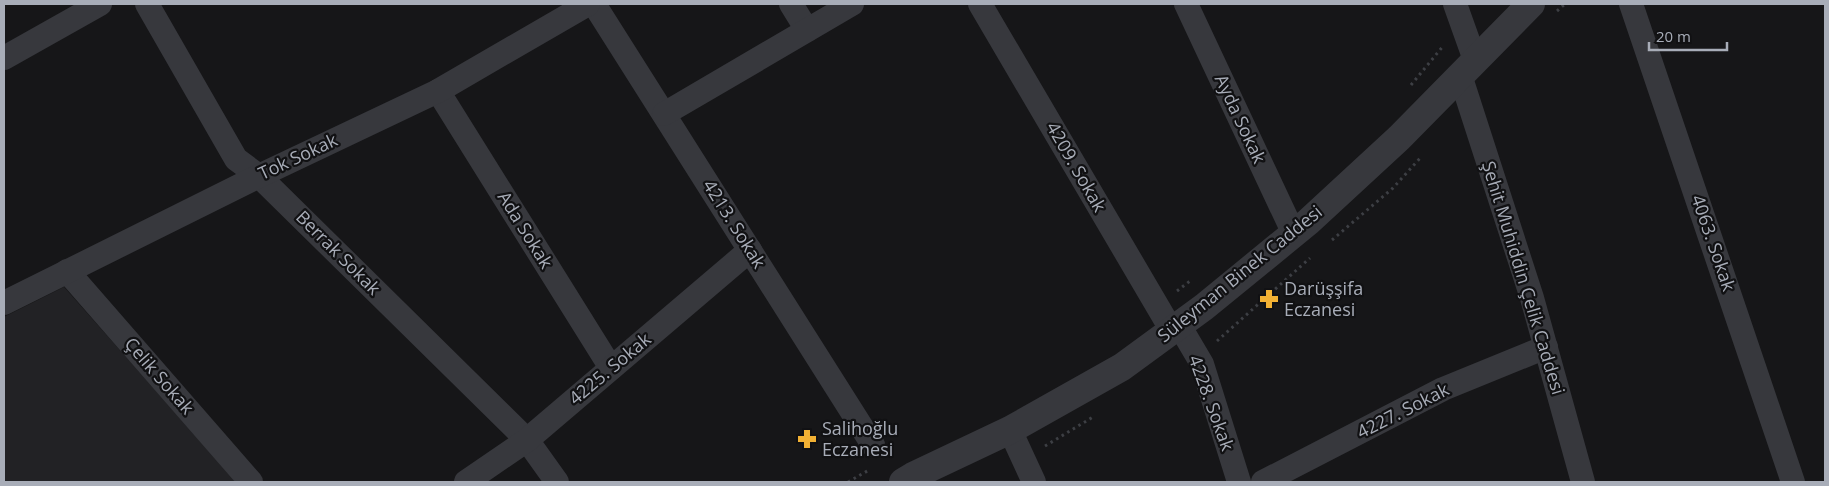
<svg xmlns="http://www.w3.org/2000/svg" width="1829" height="486" font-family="'Open Sans',sans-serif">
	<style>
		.built { fill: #222225 }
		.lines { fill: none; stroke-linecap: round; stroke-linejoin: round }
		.path { stroke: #3d3f44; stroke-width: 3; stroke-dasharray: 2.5 4; stroke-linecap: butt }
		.minor { stroke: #37383d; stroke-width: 24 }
		.tertiary { stroke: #37383d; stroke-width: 28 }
		.labels { text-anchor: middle; stroke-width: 4.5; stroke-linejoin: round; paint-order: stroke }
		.street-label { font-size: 18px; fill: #a8adb8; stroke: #111113 }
		.poi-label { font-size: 18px; fill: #a8adb8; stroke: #111113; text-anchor: start }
	</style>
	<rect width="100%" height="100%" fill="#161618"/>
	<polygon class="built" points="64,287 237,482 4,482 4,317"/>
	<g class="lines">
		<g class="path">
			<polyline points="1557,11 1565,4"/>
			<polyline points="1411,85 1444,45"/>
			<polyline points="1332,240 1393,188 1422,156"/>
			<polyline points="1177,291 1190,281"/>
			<polyline points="1217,341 1310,258"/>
			<polyline points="1045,446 1093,417"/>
			<polyline points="848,482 869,470"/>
		</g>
		<g class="minor">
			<polyline points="147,4 236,159 259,176 527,440 557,482"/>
			<polyline points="594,4 873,445"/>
			<polyline points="791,4 807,30"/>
			<polyline points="980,4 1172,331"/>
			<polyline points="1186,4 1294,234"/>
			<polyline points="1455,4 1475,60"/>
			<polyline points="1631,4 1793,482"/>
			<polyline points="4,58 100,4"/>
			<polyline points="1460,75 1532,298 1583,482"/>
			<polyline points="438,91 611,368"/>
			<polyline points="664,114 852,4"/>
			<polyline points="67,271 251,482"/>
			<polyline points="4,303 259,176 438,91 588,4"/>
			<polyline points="1179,325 1202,364 1239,482"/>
			<polyline points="1010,430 1034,482"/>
			<polyline points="466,482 527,440 750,250"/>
			<polyline points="1263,482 1443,389 1546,347"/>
		</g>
		<polyline class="tertiary" points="903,482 913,476 1010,430 1122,367 1204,307 1308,222 1399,138 1531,4"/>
	</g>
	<defs>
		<g id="pharmacy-bare" transform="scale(1.5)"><path d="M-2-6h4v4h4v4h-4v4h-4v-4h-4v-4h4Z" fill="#f2b134" stroke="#111113" stroke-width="2.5" paint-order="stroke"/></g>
	</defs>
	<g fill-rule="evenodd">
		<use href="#pharmacy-bare" x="1269" y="299"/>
		<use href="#pharmacy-bare" x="807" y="439"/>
	</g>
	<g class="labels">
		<g class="street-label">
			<text transform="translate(1240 119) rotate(65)" y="6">Ayda Sokak</text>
			<text transform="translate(298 157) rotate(-25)" y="6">Tok Sokak</text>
			<text transform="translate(1076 167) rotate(60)" y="6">4209. Sokak</text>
			<text transform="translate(734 224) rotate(58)" y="6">4213. Sokak</text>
			<text transform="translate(525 230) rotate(58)" y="6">Ada Sokak</text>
			<text transform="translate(1713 243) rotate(71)" y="6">4063. Sokak</text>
			<text transform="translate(338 253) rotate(45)" y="6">Berrak Sokak</text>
			<text transform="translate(1240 274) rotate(-39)" y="6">Süleyman Binek Caddesi</text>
			<text transform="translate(1523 278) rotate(73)" y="6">Şehit Muhiddin Çelik Caddesi</text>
			<text transform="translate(610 369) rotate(-40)" y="6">4225. Sokak</text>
			<text transform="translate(159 376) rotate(49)" y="6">Çelik Sokak</text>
			<text transform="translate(1211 403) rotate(70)" y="6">4228. Sokak</text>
			<text transform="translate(1403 411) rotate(-27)" y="6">4227. Sokak</text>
		</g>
		<g class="poi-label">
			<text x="1284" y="295">Darüşşifa<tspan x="1284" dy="21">Eczanesi</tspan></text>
			<text x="822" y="435">Salihoğlu<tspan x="822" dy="21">Eczanesi</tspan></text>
		</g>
	</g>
	<rect width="1829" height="486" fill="none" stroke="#a8adb8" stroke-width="10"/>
	<path d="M1649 42v8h78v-8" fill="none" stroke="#a8adb8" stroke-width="2.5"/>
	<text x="1656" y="42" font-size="15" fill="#a8adb8" stroke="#111113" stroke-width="4" paint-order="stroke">20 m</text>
</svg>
